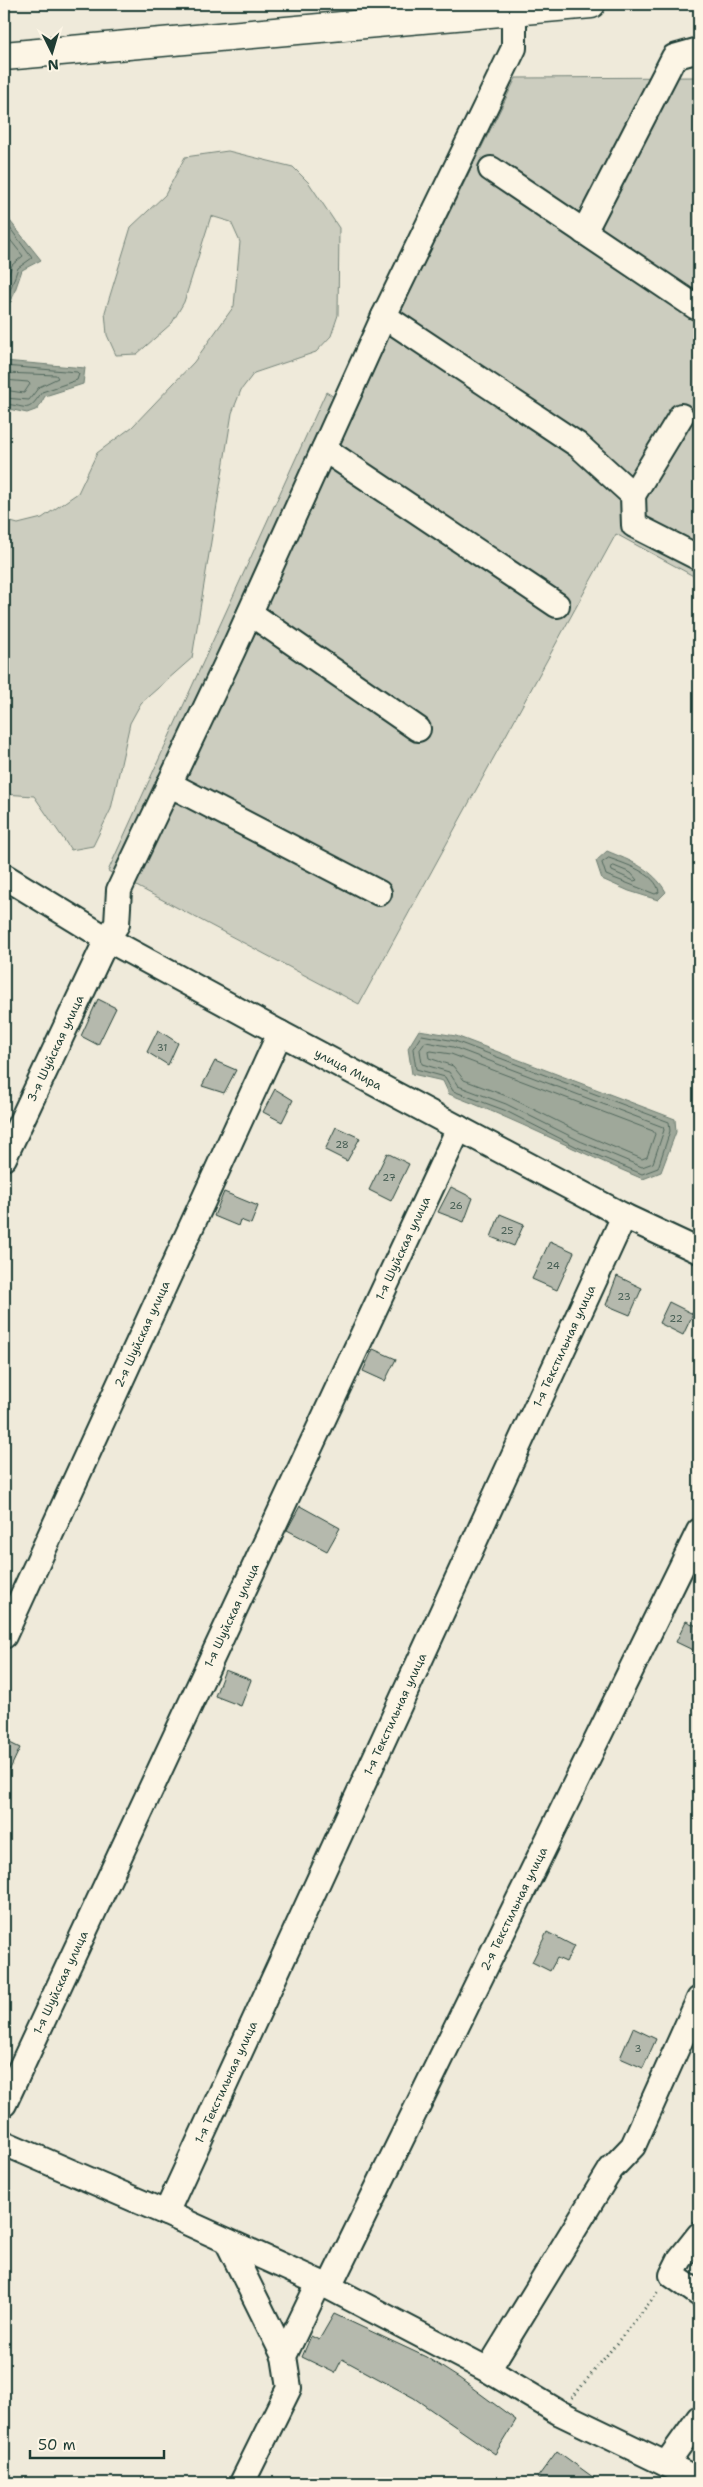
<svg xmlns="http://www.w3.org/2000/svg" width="703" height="2487" font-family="'Shantell Sans',sans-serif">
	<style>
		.green { fill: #cccdbf; stroke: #76857a }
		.water { fill: #9fa89a; stroke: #6c7d71 }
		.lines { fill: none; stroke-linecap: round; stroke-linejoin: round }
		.shore { stroke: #52685d; stroke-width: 1 }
		.building { fill: #b5b9ad; stroke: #1f3d34 }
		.minor-casing { stroke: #1f3d34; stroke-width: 28 }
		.major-casing { stroke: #1f3d34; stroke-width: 31 }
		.path { stroke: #1f3d34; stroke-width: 3; stroke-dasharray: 1 4; stroke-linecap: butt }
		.minor { stroke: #fcf5e5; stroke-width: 24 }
		.major { stroke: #fcf5e5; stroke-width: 28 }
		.labels { text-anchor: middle; stroke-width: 4; stroke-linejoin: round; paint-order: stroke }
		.number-label { font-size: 10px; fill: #445c52 }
		.street-label { font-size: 12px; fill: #1f3d34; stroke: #fcf5e5 }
	</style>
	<rect width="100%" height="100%" fill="#efeada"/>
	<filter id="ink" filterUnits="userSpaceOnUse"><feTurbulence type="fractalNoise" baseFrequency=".02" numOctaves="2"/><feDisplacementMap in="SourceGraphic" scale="10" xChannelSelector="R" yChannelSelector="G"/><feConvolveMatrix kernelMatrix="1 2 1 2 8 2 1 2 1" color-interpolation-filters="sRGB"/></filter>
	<g filter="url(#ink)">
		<g class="green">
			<polygon points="699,77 699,579 616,534 359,1004 108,871 326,392 356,410 403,306 516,78"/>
			<polygon points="228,151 293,167 309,183 339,228 338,315 331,336 316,352 254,373 241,390 232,413 192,658 141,703 130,723 111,809 93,846 71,850 34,796 4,794 4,520 18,524 42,518 78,493 97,453 132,427 194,362 234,306 240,242 231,222 211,216 184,302 172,323 137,354 116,355 107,335 105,312 131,227 165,195 185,157"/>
		</g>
		<g class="water">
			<polygon points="4,207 10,221 41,260 22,270 11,302 4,303"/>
			<polygon points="4,361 85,368 83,384 45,396 38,409 27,413 4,408"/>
			<path d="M607,851C631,861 653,869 666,892L658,900L629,891L602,879L596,861Z"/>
			<path d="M419,1030L456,1036L675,1119L676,1132L661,1172L643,1179C578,1152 515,1119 449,1094L443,1081L412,1074L408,1048Z"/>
		</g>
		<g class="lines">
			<g class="shore">
				<polyline points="4,220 32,258 18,268 8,296 4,298"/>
				<polyline points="4,232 23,256 12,265 4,289"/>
				<path d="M4,366L77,372L79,374L77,380L42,392C26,415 30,406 4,404"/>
				<polyline points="4,373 56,375 58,378 39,387 29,400 4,398"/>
				<polyline points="4,380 28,382 30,384 24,393 4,390"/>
				<path d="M609,858C625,864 656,873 659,892L655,894L606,875L602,863Z"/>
				<polygon points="614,866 631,873 637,880 634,881 612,871 611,868"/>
				<polygon points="422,1035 455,1041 669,1122 670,1131 658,1168 642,1174 577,1147 504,1110 453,1091 445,1077 416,1069 413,1049"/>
				<polygon points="426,1042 453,1047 663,1127 664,1130 653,1163 642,1167 580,1141 506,1104 458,1086 449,1072 422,1064 420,1050"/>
				<polygon points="431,1051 451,1054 653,1131 655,1134 647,1157 642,1159 583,1134 509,1097 464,1080 453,1066 429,1058 428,1052"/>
			</g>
		</g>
		<g class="building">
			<polygon points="98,999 116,1008 98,1045 81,1036"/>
			<polygon points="158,1030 178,1043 168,1065 147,1052"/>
			<polygon points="215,1061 236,1070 224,1093 202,1086"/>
			<polygon points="275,1089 293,1100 282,1122 263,1112"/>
			<polygon points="336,1127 360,1138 347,1161 325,1150"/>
			<polygon points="387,1153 409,1164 391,1201 369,1190"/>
			<polygon points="451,1187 473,1198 464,1222 438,1212"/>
			<polygon points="224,1192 258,1206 251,1224 240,1220 238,1226 214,1216"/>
			<polygon points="500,1214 524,1224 514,1246 491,1237"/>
			<polygon points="550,1241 574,1252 557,1290 532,1279"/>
			<polygon points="617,1276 642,1288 630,1315 606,1305"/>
			<polygon points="669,1302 693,1314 683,1335 659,1323"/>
			<polygon points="373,1349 396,1359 385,1381 363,1371"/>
			<polygon points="300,1506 340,1528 327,1551 287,1530"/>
			<polygon points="686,1621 699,1627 699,1653 676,1642"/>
			<polygon points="225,1670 251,1680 241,1706 215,1696"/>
			<polygon points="4,1740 20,1748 10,1769 4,1766"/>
			<polygon points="547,1932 574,1946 566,1962 557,1958 550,1971 532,1962"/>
			<polygon points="633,2028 656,2039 643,2068 620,2058"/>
			<polygon points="334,2314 426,2357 459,2378 516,2420 495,2454 414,2398 342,2359 335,2373 302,2357 311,2336 319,2340"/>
			<polygon points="557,2451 601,2483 545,2483 537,2478"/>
		</g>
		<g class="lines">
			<g class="minor-casing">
				<g id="minor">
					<polyline points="491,169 696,307"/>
					<polyline points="584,232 674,57 699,50"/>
					<polyline points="384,316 578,445 633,495 634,525 699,558"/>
					<polyline points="324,449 557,605"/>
					<polyline points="633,495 681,416"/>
					<polyline points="250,613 418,729"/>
					<polyline points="169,784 379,893"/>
					<path id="s1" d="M4,876L107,939L280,1033L624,1216L699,1251"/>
					<path id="s2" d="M4,1158L107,939L117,924L119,890L233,650L384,316L514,48V10"/>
					<path id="s3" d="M4,1636L280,1033"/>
					<path id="s4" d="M4,2104L459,1128"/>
					<polyline points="4,2143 166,2213 329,2287 488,2370 560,2413 699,2480"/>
					<path id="s5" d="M166,2213L624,1216"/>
					<polyline points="699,2235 680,2259 672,2275 699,2294"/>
					<polyline points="227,2241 284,2356"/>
					<path id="s6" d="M329,2287L699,1531"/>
					<polyline points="488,2370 611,2169 633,2146 699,1999"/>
					<polyline points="666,2464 699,2418"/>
					<polyline points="242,2483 289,2388 284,2356 319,2283"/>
				</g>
			</g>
			<g class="major-casing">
				<polyline id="major" points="4,56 591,4"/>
			</g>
			<polyline class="path" points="572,2398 659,2291"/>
			<use href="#minor" class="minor"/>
			<use href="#major" class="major"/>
		</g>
	</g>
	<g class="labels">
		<g class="number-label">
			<text x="162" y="1051">31</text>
			<text x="342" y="1148">28</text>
			<text x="389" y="1181">27</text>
			<text x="456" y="1209">26</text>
			<text x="507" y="1234">25</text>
			<text x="553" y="1269">24</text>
			<text x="624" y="1300">23</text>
			<text x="676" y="1322">22</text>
			<text x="638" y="2052">3</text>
		</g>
		<g class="street-label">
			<text dy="4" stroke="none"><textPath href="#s2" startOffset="121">3-я Шуйская улица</textPath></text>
			<text dy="4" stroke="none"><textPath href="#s1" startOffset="395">улица Мира</textPath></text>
			<text dy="4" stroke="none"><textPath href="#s4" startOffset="944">1-я Шуйская улица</textPath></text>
			<text dy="4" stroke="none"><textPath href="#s3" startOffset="332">2-я Шуйская улица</textPath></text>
			<text dy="4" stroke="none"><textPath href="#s5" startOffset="954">1-я Текстильная улица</textPath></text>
			<text dy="4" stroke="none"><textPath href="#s4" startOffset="539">1-я Шуйская улица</textPath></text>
			<text dy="4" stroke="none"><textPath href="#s5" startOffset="549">1-я Текстильная улица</textPath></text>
			<text dy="4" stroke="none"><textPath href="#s6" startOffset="421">2-я Текстильная улица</textPath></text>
			<text dy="4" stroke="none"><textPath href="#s4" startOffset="134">1-я Шуйская улица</textPath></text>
			<text dy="4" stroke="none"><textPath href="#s5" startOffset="144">1-я Текстильная улица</textPath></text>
		</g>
	</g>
	<rect width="703" height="2487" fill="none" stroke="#fcf5e5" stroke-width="20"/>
	<rect x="10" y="10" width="683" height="2467" fill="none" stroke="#1f3d34" stroke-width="2" filter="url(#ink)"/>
	<g transform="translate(52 52) rotate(175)" stroke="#fcf5e5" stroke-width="4" paint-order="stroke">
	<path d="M0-4L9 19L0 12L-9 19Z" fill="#1f3d34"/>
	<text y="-8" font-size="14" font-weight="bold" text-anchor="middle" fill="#1f3d34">N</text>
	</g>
	<path d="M30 2450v8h134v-8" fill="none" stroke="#1f3d34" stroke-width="2.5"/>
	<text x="38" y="2450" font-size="15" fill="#1f3d34" stroke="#fcf5e5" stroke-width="4" paint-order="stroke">50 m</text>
</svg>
